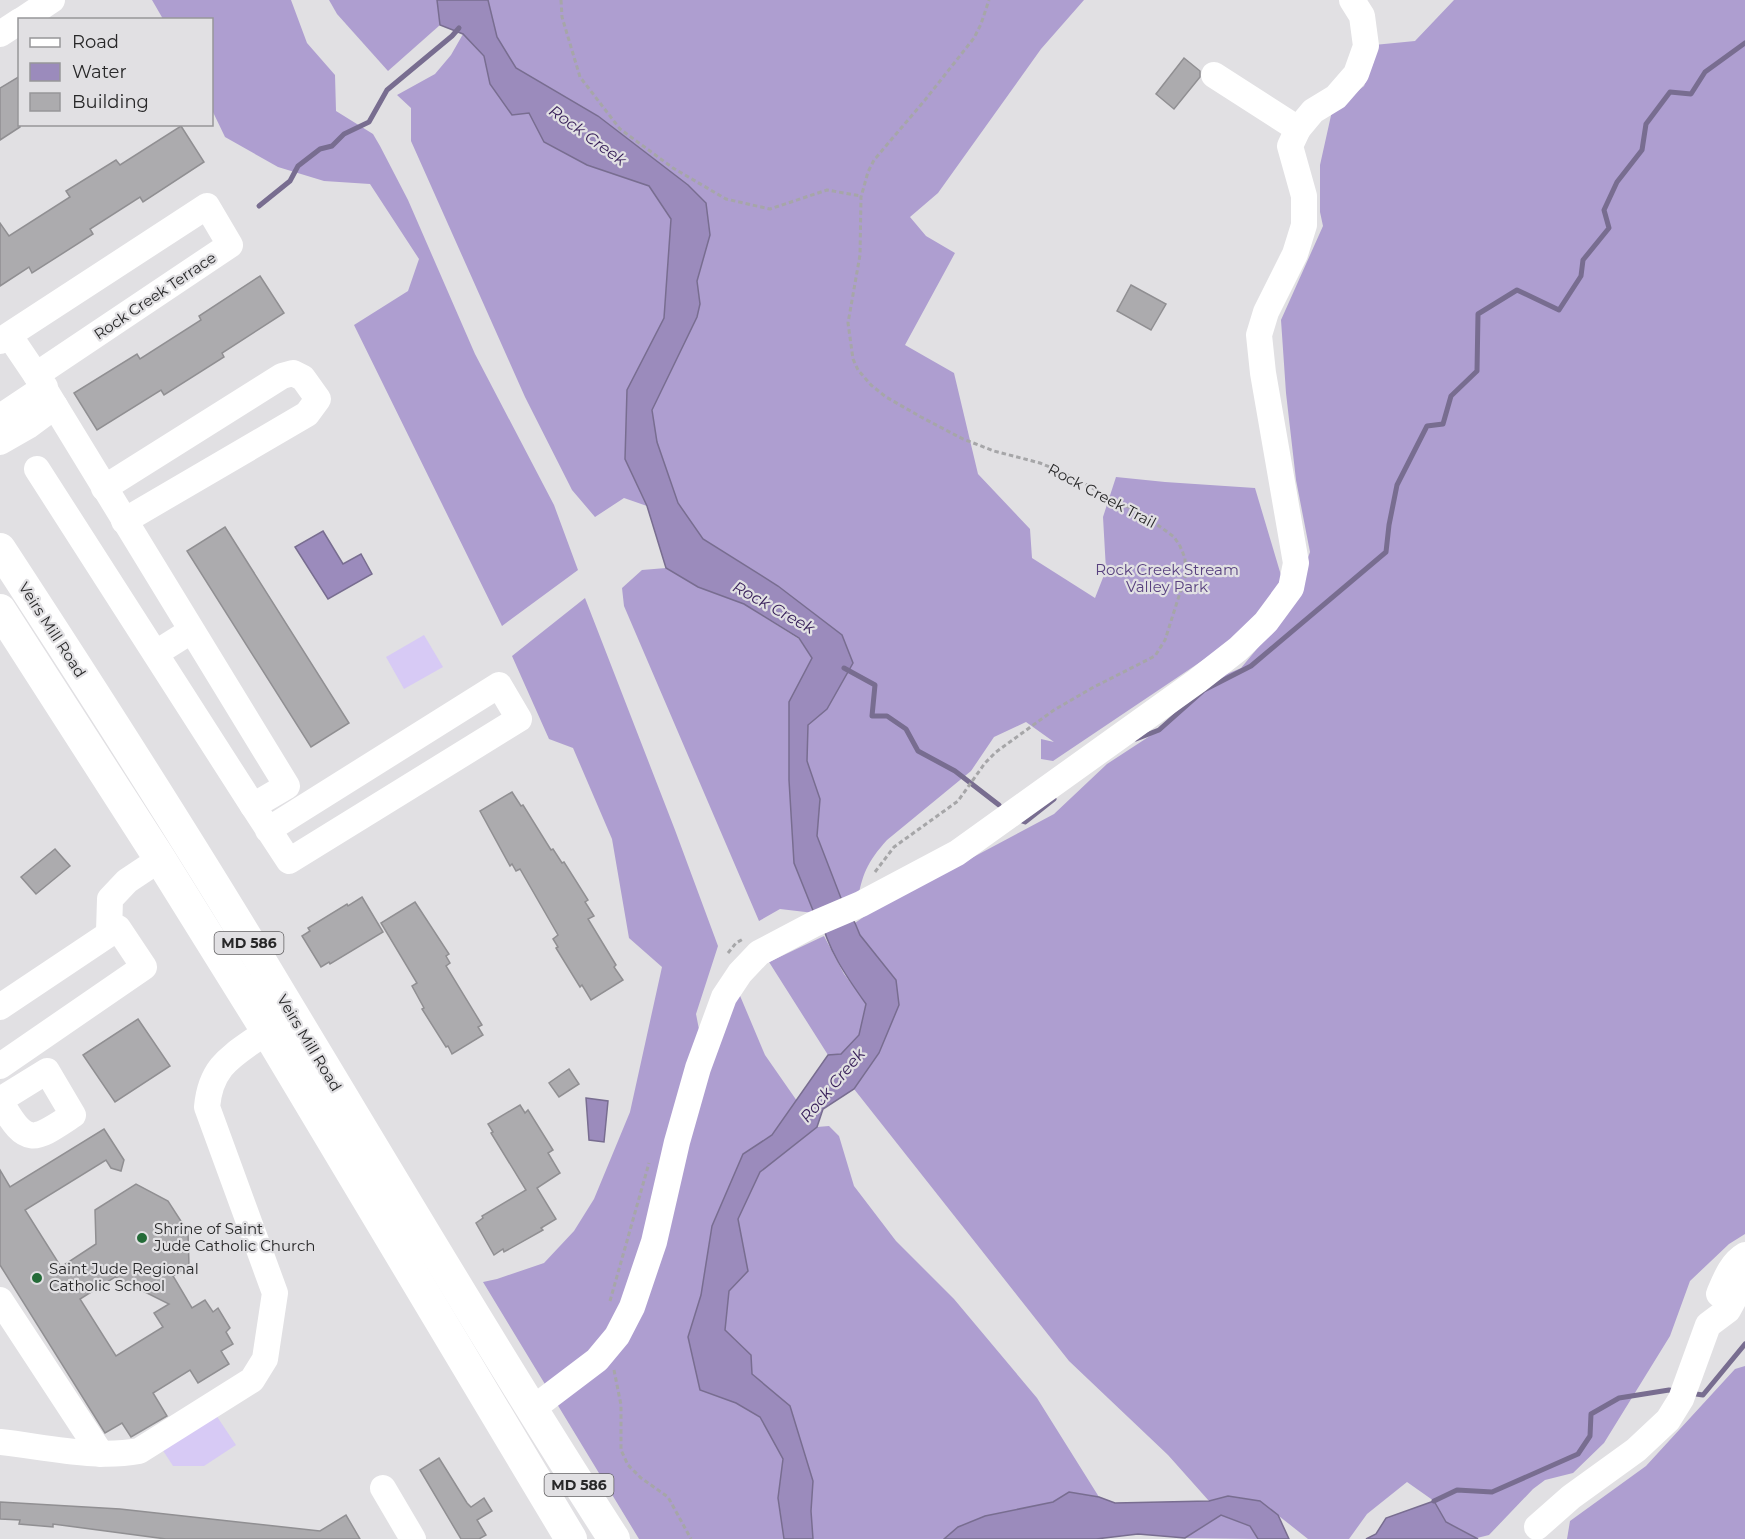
<svg xmlns="http://www.w3.org/2000/svg" width="1745" height="1539" font-family="Montserrat,sans-serif">
	<style>
		.green { fill: #d7caf5 }
		.forest { fill: #ae9ed0 }
		.water { fill: #9b8bbc; stroke: #786d90; stroke-width: 1.5 }
		.lines { fill: none; stroke-linecap: round; stroke-linejoin: round }
		.stream { stroke: #786d90; stroke-width: 5 }
		.building { fill: #acabae; stroke: #908f92; stroke-width: 1.5; fill-rule: evenodd }
		.path { stroke: #a6a6a8; stroke-width: 3; stroke-dasharray: 4.5 3; stroke-linecap: butt }
		.minor { stroke: #fff; stroke-width: 26 }
		.major { stroke: #fff; stroke-width: 32 }
		.poi-dot { fill: #246b38; stroke: #e1e0e3; stroke-width: 2 }
		.labels { text-anchor: middle; stroke-width: 4.5; stroke-linejoin: round; paint-order: stroke }
		.shield { fill: #e1e0e3; stroke: #605f61; stroke-width: 1.5 }
		.shield-label { font-size: 14px; font-weight: bold; fill: #282829 }
		.street-label { font-size: 15px; fill: #282829; stroke: #e1e0e3 }
		.park-label { font-size: 15px; fill: #58417f; stroke: #e1e0e3 }
		.poi-label { font-size: 15px; fill: #282829; stroke: #e1e0e3; text-anchor: start }
		.water-label { font-size: 16px; font-style: italic; fill: #361d58; stroke: #e1e0e3 }
	</style>
	<rect width="100%" height="100%" fill="#e1e0e3"/>
	<g class="green">
		<polygon points="424,635 443,667 404,689 386,657"/>
		<polygon points="216,1415 236,1445 204,1466 173,1466 162,1449"/>
	</g>
	<g class="forest">
		<polygon points="152,0 291,0 307,43 335,75 336,111 373,134 380,146 408,200 475,354 554,505 578,570 502,626 354,325 408,291 419,259 370,184 324,181 278,167 225,137 212,110 212,20 163,19"/>
		<polygon points="329,0 437,0 440,25 388,71 337,14"/>
		<path d="M488,0H1084L1041,49L938,193L910,217L926,236L955,253L905,345L954,373L978,474L1030,529L1032,558L1095,598L1106,570L1103,517L1116,477L1165,482L1255,488L1283,582L1239,636L1053,761L1041,759V739L1054,742L1026,722L994,737L971,771L887,840C867,862 862,875 857,903L844,906L817,836L820,799L807,761L808,725L827,709L853,663L842,635L778,586L703,539L678,503L657,442L652,410L697,317L700,304L697,281L710,235L706,203L688,185L598,116L516,68L497,37Z"/>
		<polygon points="1454,0 1745,0 1745,1234 1729,1244 1690,1281 1670,1336 1604,1443 1573,1473 1545,1480 1533,1489 1489,1535 1477,1538 1446,1522 1434,1501 1407,1482 1367,1514 1349,1539 1308,1539 1260,1501 1228,1496 1209,1501 1168,1455 1069,1361 854,1089 879,1053 896,980 860,935 855,923 872,911 1054,814 1107,764 1156,732 1206,683 1241,668 1291,608 1310,552 1296,480 1286,393 1281,320 1323,226 1320,212 1320,165 1332,111 1364,86 1374,61 1374,45 1415,41"/>
		<polygon points="463,34 484,56 490,84 529,113 544,142 587,165 649,186 671,219 664,318 627,390 625,459 647,506 624,498 595,517 572,490 525,397 411,141 411,108 397,95 435,74 451,55"/>
		<polygon points="666,568 698,587 744,604 799,639 812,658 789,702 789,780 794,863 814,913 780,909 759,921 624,606 622,588 642,570"/>
		<polygon points="585,598 675,830 718,946 696,1014 706,1065 738,991 765,1055 797,1101 772,1135 743,1154 712,1226 701,1295 688,1337 700,1390 736,1403 760,1417 783,1459 778,1498 784,1539 639,1539 483,1282 497,1279 544,1263 574,1231 594,1199 630,1112 662,967 629,938 612,839 573,748 549,739 512,656"/>
		<polygon points="824,936 844,974 867,1004 859,1035 841,1054 828,1055 769,962"/>
		<polygon points="829,1126 839,1136 854,1186 896,1241 954,1299 1037,1398 1099,1497 1069,1492 1053,1502 985,1516 959,1527 944,1539 813,1539 811,1511 790,1406 752,1374 751,1355 725,1330 729,1291 748,1271 738,1219 760,1172 817,1127"/>
		<polygon points="1745,1366 1745,1539 1567,1539 1570,1521 1646,1466 1735,1369"/>
		<polygon points="1221,1515 1250,1526 1258,1539 1185,1538"/>
	</g>
	<g class="water">
		<path d="M437,0H488L497,37L516,68L598,116L688,185L706,203L710,235L697,281L700,304L697,317L652,410L657,442L678,503L703,539L778,586L842,635L853,663L827,709L808,725L807,761L820,799L817,836L844,906L855,923L860,935L896,980L899,1005L879,1053L854,1089L823,1109L817,1127L760,1172L738,1219L748,1271L729,1291L725,1330L751,1355L752,1374L790,1406L813,1481L811,1511L813,1539H784L778,1498L783,1459L760,1417L736,1403L700,1390L688,1337L701,1295L712,1226L743,1154L772,1135L828,1055L841,1054L859,1035L866,1004C846,976 827,949 820,915L814,913L794,863L789,780V702L812,658L799,638L744,604L698,587L666,568L647,506L625,459L627,390L664,318L671,219L649,186L587,165L544,142L529,113L512,115L490,84L484,56L463,34L440,25Z"/>
		<polygon points="323,531 343,564 361,554 372,574 328,599 295,547"/>
		<polygon points="586,1098 608,1101 604,1142 589,1140"/>
		<polygon points="1069,1492 1099,1497 1115,1503 1209,1501 1228,1496 1260,1501 1278,1515 1289,1539 1258,1539 1250,1526 1221,1515 1185,1538 1138,1534 1096,1539 944,1539 958,1527 985,1516 1053,1502"/>
		<polygon points="1434,1501 1446,1522 1478,1539 1366,1539 1376,1534 1386,1518"/>
	</g>
	<g class="lines">
		<g class="stream">
			<polyline points="259,206 290,181 298,166 320,149 332,146 344,134 369,122 387,90 452,36 459,28"/>
			<polyline points="844,668 875,685 872,716 887,716 906,729 918,751 955,771 999,805"/>
			<polyline points="1136,739 1159,730 1204,690 1251,666 1386,552 1389,525 1397,485 1427,426 1443,424 1451,396 1477,371 1478,314 1517,290 1559,310 1581,276 1583,260 1609,228 1604,210 1617,182 1642,150 1646,124 1670,92 1691,94 1705,72 1745,43"/>
			<polyline points="1019,820 1025,822 1054,799"/>
			<polyline points="1689,1393 1703,1395 1745,1344"/>
			<polyline points="1434,1501 1457,1490 1492,1492 1578,1454 1590,1436 1591,1414 1619,1398 1669,1390 1677,1391"/>
		</g>
	</g>
	<g class="building">
		<polygon points="1184,58 1200,71 1200,77 1174,109 1156,94"/>
		<polygon points="20,76 20,127 0,140 0,88"/>
		<polygon points="181,126 204,162 143,202 140,197 90,229 93,234 32,273 29,267 0,286 0,223 9,236 70,197 66,191 116,160 120,165"/>
		<polygon points="260,276 284,313 222,353 224,357 164,395 161,390 97,430 74,393 137,354 140,359 201,320 199,316"/>
		<polygon points="1131,285 1166,304 1151,330 1117,311"/>
		<polygon points="225,527 349,723 311,747 187,551"/>
		<polygon points="512,792 521,806 523,805 551,850 553,849 562,863 564,862 588,900 585,902 594,916 588,919 616,965 614,967 623,980 591,1000 582,985 580,987 556,948 558,947 553,939 558,935 520,869 516,871 512,864 510,866 480,811"/>
		<polygon points="55,849 70,866 36,894 21,877"/>
		<polygon points="362,897 383,932 330,964 329,962 321,967 302,936 310,931 308,928 347,904 348,906"/>
		<polygon points="415,902 449,954 446,956 450,963 446,966 482,1025 478,1027 483,1035 452,1054 448,1046 446,1047 422,1009 424,1008 412,986 417,983 381,923"/>
		<polygon points="138,1019 170,1066 115,1102 83,1055"/>
		<polygon points="569,1069 579,1084 559,1097 549,1083"/>
		<polygon points="520,1105 525,1113 528,1110 553,1150 548,1153 560,1173 537,1188 556,1219 541,1228 543,1230 504,1252 503,1249 494,1255 476,1223 483,1218 482,1216 526,1190 491,1133 493,1132 488,1124"/>
		<path d="M104,1129L124,1160L121,1171L111,1168L106,1160L25,1210L61,1267L96,1244L95,1210L136,1184L168,1201L188,1232L189,1266L173,1276L192,1308L205,1300L213,1312L218,1308L230,1328L226,1332L233,1344L221,1351L229,1364L198,1383L190,1370L153,1393L167,1416L131,1437L122,1423L105,1433L0,1265V1170L10,1187ZM115,1277L169,1304L154,1313L163,1327L116,1356L80,1299Z"/>
		<polygon points="439,1458 467,1503 471,1507 484,1498 492,1511 477,1520 486,1535 479,1539 461,1539 420,1470"/>
		<polygon points="0,1502 120,1509 320,1531 346,1515 360,1539 166,1539 53,1524 53,1527 19,1524 20,1520 0,1519"/>
	</g>
	<g class="lines">
		<g class="path">
			<polyline points="561,0 562,17 580,77 620,129 673,168 726,199 770,209 827,190 861,196"/>
			<polyline points="875,872 894,847 958,801 985,763 996,752 1054,710 1092,688 1155,656 1165,640 1185,577 1185,558 1180,546 1174,537 1162,528 1136,511 1062,472 1040,463 994,451 963,439 921,417 886,397 871,385 858,370 853,359 848,323 860,255 861,197 868,172 874,160 925,100 974,38 981,24 989,0"/>
			<polyline points="728,953 736,943 743,939"/>
			<polyline points="610,1301 649,1163"/>
			<polyline points="614,1370 621,1405 621,1450 628,1465 641,1478 668,1497 691,1539"/>
		</g>
		<g class="minor">
			<polyline points="22,20 52,0"/>
			<polyline points="0,34 20,21"/>
			<polyline points="1214,75 1298,129"/>
			<polyline points="0,341 9,335 207,206 230,245 36,375 9,335"/>
			<polyline points="36,375 287,786 253,806 289,861 519,719 499,685 268,830"/>
			<polyline points="0,417 45,387"/>
			<polyline points="0,442 28,426 55,406"/>
			<polyline points="37,469 253,806"/>
			<polyline points="104,488 282,376 293,373 303,378 318,399 307,414 124,521"/>
			<polyline points="156,653 191,631"/>
			<polyline points="109,932 110,899 127,881 160,859"/>
			<polyline points="0,1007 118,928 144,967 0,1066"/>
			<path d="M0,1105L5,1097L47,1071L73,1115C35,1140 27,1148 2,1104"/>
			<path d="M1719,1294C1725,1280 1731,1263 1745,1255"/>
			<polyline points="0,1300 101,1454"/>
			<polyline points="531,1410 597,1360 617,1336 632,1307 654,1242 677,1142 698,1068 724,997 740,973 759,953 814,924 861,904 957,853 1197,681 1238,649 1266,622 1291,588 1296,563 1263,373 1259,335 1266,312 1295,254 1304,225 1304,196 1290,146 1298,129 1313,111 1336,97 1356,74 1366,46 1362,16 1352,0"/>
			<path d="M0,1442C46,1447 94,1459 139,1451L252,1380L265,1359L275,1293L207,1107C211,1063 235,1055 267,1031"/>
			<polyline points="383,1488 413,1539"/>
			<polyline points="1537,1527 1571,1497 1636,1450 1668,1420 1681,1399 1708,1325 1728,1310 1745,1279"/>
		</g>
		<g class="major">
			<path d="M0,549C96,696 191,844 281,995C391,1177 499,1360 614,1539"/>
			<polyline points="0,610 160,859 267,1031 571,1539"/>
		</g>
	</g>
	<g class="poi-dot">
		<circle cx="142" cy="1238" r="6"/>
		<circle cx="37" cy="1278" r="6"/>
	</g>
	<g class="labels">
		<g class="shield">
			<rect x="214.5" y="932" width="69" height="22" rx="4.5"/>
			<rect x="544.5" y="1474" width="69" height="22" rx="4.5"/>
		</g>
		<g class="shield-label">
			<text x="249" y="948">MD 586</text>
			<text x="579" y="1490">MD 586</text>
		</g>
		<g class="street-label">
			<text transform="translate(155 296) rotate(-34)" y="5">Rock Creek Terrace</text>
			<text transform="translate(1102 496) rotate(28)" y="5">Rock Creek Trail</text>
			<text transform="translate(52 630) rotate(57)" y="5">Veirs Mill Road</text>
			<text transform="translate(309 1043) rotate(59)" y="5">Veirs Mill Road</text>
		</g>
		<g class="park-label">
			<text x="1167" y="575">Rock Creek Stream<tspan x="1167" dy="17">Valley Park</tspan></text>
		</g>
		<g class="poi-label">
			<text x="154" y="1234">Shrine of Saint<tspan x="154" dy="17">Jude Catholic Church</tspan></text>
			<text x="49" y="1274">Saint Jude Regional<tspan x="49" dy="17">Catholic School</tspan></text>
		</g>
		<g class="water-label">
			<text transform="translate(588 135) rotate(36)" y="6">Rock Creek</text>
			<text transform="translate(774 607) rotate(29)" y="6">Rock Creek</text>
			<text transform="translate(832 1085) rotate(-50)" y="6">Rock Creek</text>
		</g>
	</g>
	<rect x="18" y="18" width="195" height="108" fill="#e1e0e3" stroke="#979699" stroke-width="1.5"/>
	<rect x="30" y="38" width="30" height="9" fill="#ffffff" stroke="#979699" stroke-width="1.5"/>
	<text x="72" y="48" font-size="18" fill="#282829">Road</text>
	<rect x="30" y="63" width="30" height="18" fill="#9b8bbc" stroke="#979699" stroke-width="1.5"/>
	<text x="72" y="78" font-size="18" fill="#282829">Water</text>
	<rect x="30" y="93" width="30" height="18" fill="#acabae" stroke="#979699" stroke-width="1.5"/>
	<text x="72" y="108" font-size="18" fill="#282829">Building</text>
</svg>
